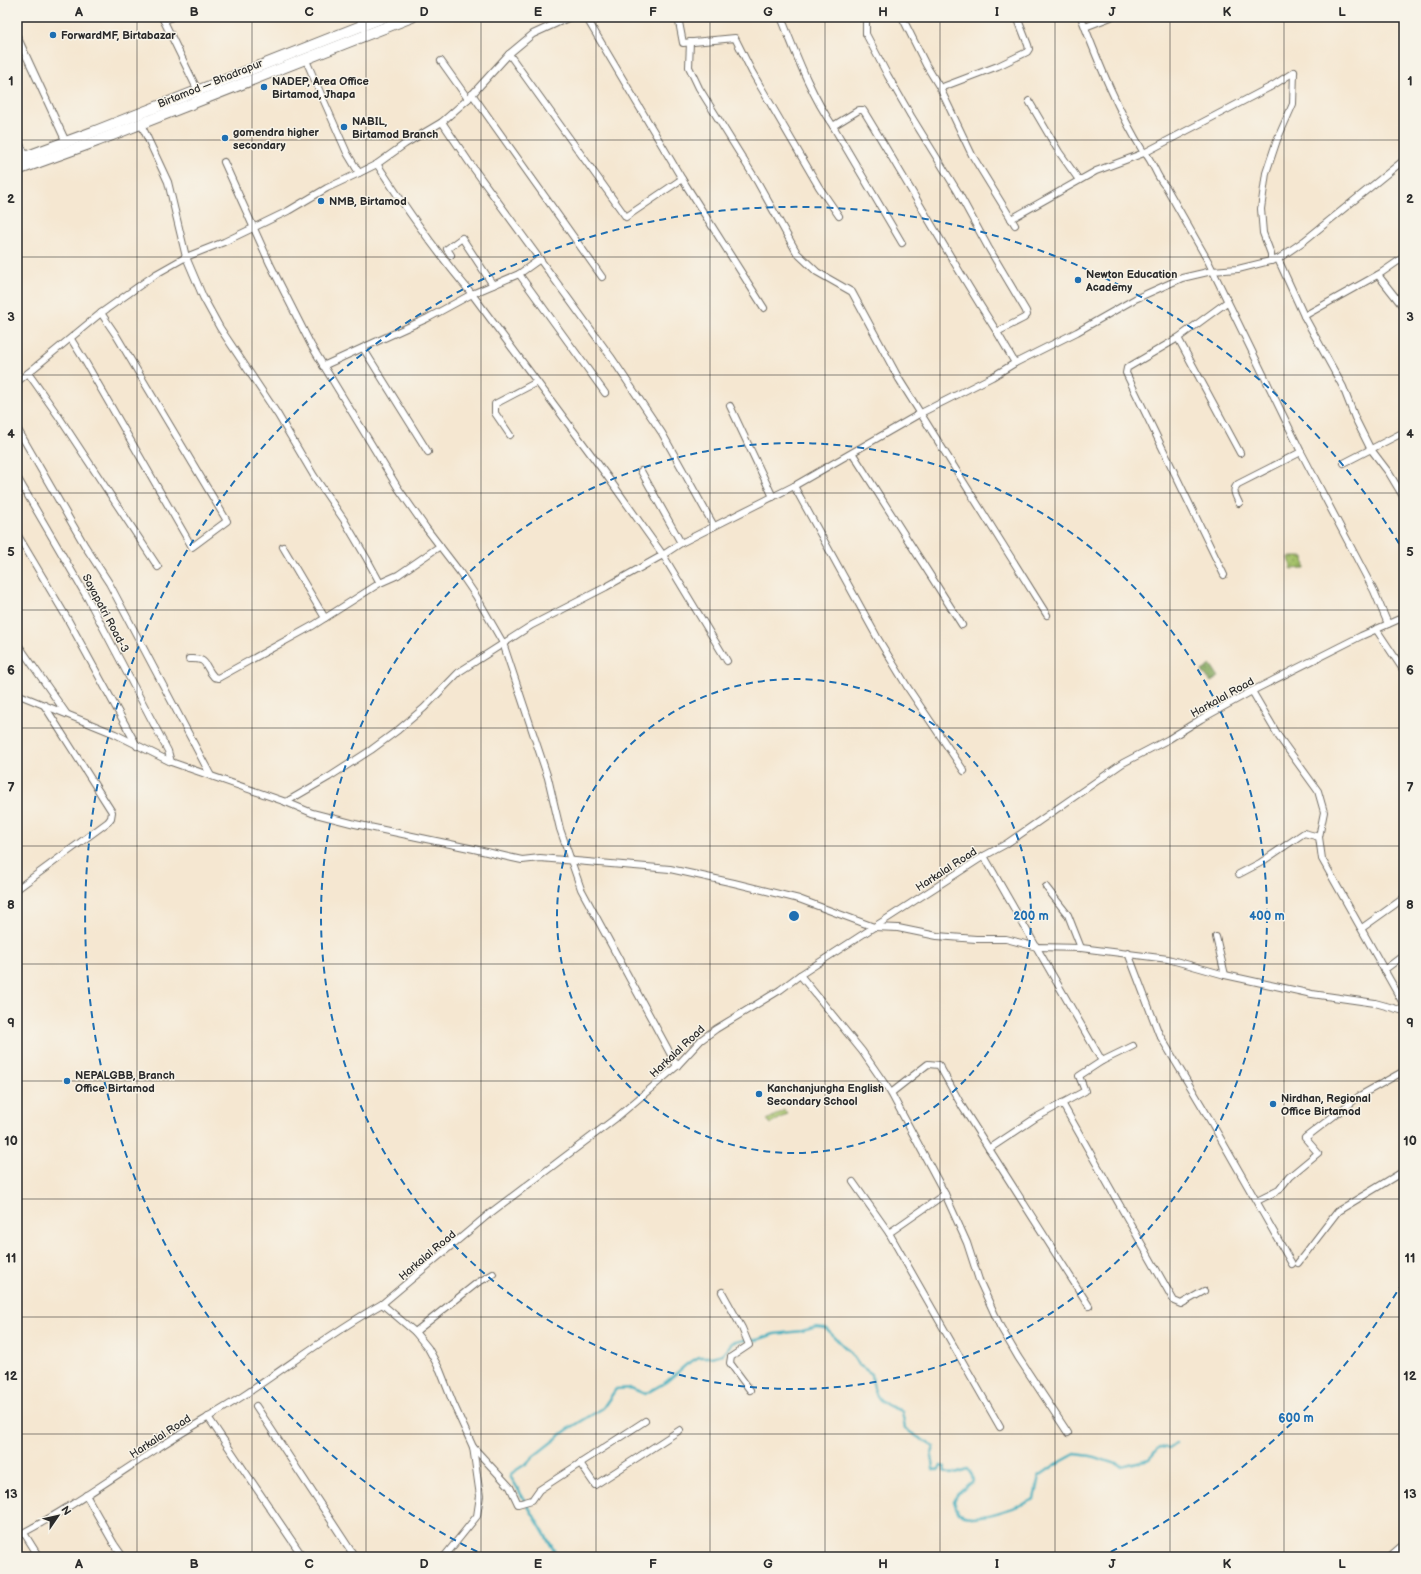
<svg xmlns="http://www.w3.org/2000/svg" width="1421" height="1574" font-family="'Balsamiq Sans',sans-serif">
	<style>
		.grass { fill: url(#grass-dots); stroke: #68764a }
		.forest { fill: url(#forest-crowns); stroke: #576944 }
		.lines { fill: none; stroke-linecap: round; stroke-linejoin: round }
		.stream { stroke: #41aebe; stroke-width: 2.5 }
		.minor-casing { stroke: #726d65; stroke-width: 8 }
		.primary-casing { stroke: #726d65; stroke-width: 12 }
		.minor { stroke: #fff; stroke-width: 6 }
		.primary { stroke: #fff; stroke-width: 10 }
		.grid { fill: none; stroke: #2b2b2b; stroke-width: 1; stroke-opacity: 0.55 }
		.ring { fill: none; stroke: #1f6fb2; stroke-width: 2; stroke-dasharray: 7 5 }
		.poi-dot { fill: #1f6fb2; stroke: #f7f3e8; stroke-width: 1.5 }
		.labels { text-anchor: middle; stroke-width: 3; stroke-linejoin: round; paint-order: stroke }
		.poi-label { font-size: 11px; font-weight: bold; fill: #2b2b2b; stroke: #f7f3e8; text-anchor: start }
		.street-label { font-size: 11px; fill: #2b2b2b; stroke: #f7f3e8 }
		.centre { fill: #1f6fb2; stroke: #f7f3e8; stroke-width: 2 }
		.ring-label { font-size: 12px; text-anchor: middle; font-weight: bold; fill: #1f6fb2; stroke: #f7f3e8; stroke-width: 3; stroke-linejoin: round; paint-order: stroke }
		.neatline { fill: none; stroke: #2b2b2b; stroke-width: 1.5 }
		.grid-label { font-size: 13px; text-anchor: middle; font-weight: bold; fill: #2b2b2b }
	</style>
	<defs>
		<pattern id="grass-dots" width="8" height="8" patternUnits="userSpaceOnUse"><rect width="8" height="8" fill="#a4c169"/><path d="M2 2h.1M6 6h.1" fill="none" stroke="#869d57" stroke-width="1.8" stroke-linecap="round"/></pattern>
		<pattern id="forest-crowns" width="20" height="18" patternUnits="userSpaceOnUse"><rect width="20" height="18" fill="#83a75d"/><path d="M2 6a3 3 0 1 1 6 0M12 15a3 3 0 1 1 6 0" fill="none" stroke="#6b884d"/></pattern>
	</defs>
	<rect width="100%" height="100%" fill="#f7f3e8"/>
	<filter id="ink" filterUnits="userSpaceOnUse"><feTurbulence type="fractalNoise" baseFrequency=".025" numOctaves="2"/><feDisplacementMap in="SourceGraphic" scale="8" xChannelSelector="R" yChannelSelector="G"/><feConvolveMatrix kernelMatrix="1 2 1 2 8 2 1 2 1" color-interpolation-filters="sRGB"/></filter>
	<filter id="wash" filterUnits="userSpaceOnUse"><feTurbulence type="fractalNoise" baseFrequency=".012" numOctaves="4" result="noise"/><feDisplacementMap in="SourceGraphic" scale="16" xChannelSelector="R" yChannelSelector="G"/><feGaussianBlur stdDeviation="0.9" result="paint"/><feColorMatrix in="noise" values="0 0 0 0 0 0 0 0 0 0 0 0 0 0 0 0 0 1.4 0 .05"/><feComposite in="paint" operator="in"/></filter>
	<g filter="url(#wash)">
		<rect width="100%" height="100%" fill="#f5e7d1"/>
		<g class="grass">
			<polygon points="1289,557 1304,557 1305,568 1291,569"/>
			<polygon points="784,1110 787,1114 771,1124 767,1120"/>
		</g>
		<polygon class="forest" points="1211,665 1219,677 1211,682 1202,671"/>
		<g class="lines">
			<path class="stream" d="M558,1557L515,1484L510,1476L512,1473L527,1463L534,1456L567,1430L603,1408L616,1389L631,1388L645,1394L666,1382L687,1364L699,1357H711L723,1354L732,1343L744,1340H757L774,1334L802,1331L817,1327L825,1328L849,1351L859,1365L872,1374C873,1398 880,1404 902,1411L905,1429L934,1447L931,1456L933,1469L938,1470L941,1466L945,1467L944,1471L951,1474L968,1469L972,1475L973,1481L957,1495L954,1501C955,1505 957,1510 959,1513C972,1525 1020,1506 1034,1499L1039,1476L1055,1465L1075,1454L1091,1456L1122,1466L1149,1459L1160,1447L1169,1448L1176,1443"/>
		</g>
	</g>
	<g filter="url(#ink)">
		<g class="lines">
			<g class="minor-casing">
				<g id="minor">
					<polyline points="162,17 199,93"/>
					<polyline points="359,17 364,28"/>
					<polyline points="586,17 682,179 764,308"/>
					<polyline points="678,17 683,43 735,38 752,72 819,187 839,216"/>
					<path d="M781,17C796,54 810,93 833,126"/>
					<polyline points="866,17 866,34 888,76 911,116 958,192 988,247 1026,311 1027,315 1024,318 997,332 1015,363"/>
					<polyline points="902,17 926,65 940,88 998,66 1027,52 1029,49 1028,45 1017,17"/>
					<path d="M1081,17C1099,64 1118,111 1144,153H1145C1154,163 1156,177 1166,187L1208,261L1301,452L1374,591L1388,624"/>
					<polyline points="1403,17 1404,19"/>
					<polyline points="164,21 172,17"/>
					<polyline points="1085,27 1111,17"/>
					<polyline points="17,36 66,142"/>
					<polyline points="690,42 689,67 699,88 758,183 797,253 817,272 852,292 899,379 1047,615"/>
					<polyline points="509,54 626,217 682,179"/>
					<polyline points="441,61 468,99"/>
					<polyline points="940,88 972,155 1015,225"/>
					<polyline points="472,94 602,277"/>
					<polyline points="1029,101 1059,152 1079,180"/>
					<polyline points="442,122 469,162 611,357 662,433 714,526"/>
					<polyline points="141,124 168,182 186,257 203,297 220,328 278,415 314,476 344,520 367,559 380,583 398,575 440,546"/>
					<polyline points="17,139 26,156"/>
					<polyline points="224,162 270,264 311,345 398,488 426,528 459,571 476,596 503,643 548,778 560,829 581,889 677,1066"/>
					<path d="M377,164C406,209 437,253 472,294L607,476L663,555L727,661"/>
					<polyline points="359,173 377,164 405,144 442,122 468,99 509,54 533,34 570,17"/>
					<polyline points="1011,219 1096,171 1144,153 1272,86 1294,72"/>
					<path d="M902,243L833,126L859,110H863L865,113C909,185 951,260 997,332"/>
					<polyline points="451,255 447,249 462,238 493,285"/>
					<polyline points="540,259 519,274 605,393"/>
					<polyline points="1278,259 1304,316 1343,387 1355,418 1370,448 1389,473 1404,498"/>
					<polyline points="1271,261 1271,254 1263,233 1261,209 1266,173 1277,140 1293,104 1294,72"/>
					<polyline points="1378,275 1404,308"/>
					<polyline points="1304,316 1381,273 1404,257"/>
					<polyline points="1178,338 1240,453"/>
					<polyline points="71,339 86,363 192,547 227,521 116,335 101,313"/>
					<polyline points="363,348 428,452"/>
					<polyline points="323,366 428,318 472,294 519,274"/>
					<polyline points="28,373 59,417 158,567"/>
					<polyline points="17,382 101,313 156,274 186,257 224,242 288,211 327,188 359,173 347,153 305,58"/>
					<polyline points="730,406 773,497"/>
					<polyline points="17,428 85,546 109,583 211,776"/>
					<polyline points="510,435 495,413 495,404 537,382"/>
					<polyline points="853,454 962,625"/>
					<polyline points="1344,463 1404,432"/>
					<polyline points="641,471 681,543"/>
					<polyline points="17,477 88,599 168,751 171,762"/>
					<polyline points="794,486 877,637 908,688 964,771"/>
					<path d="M1239,503C1236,496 1231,490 1238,484L1301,452"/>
					<polyline points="17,534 67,618 137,746"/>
					<polyline points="283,547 325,618"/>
					<polyline points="1224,575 1126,373 1127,368 1178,338 1227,302"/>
					<polyline points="1376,629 1404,671"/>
					<polyline points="17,643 66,713"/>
					<path d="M189,659C209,658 203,665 214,677L218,678L314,625L380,583"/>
					<polyline points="1252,691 1279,737 1318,791 1324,812 1319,837 1322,859 1404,1005"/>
					<polyline points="17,694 115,734 171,762 286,802 312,813 355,824 474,849 508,857 522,860 540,858 670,869 734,883 799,899 874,927 898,928 937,936 976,939 1006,939 1037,947 1081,948 1168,959 1225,975 1312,994 1375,1003 1404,1011"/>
					<polyline points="286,802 329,777 371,750 398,730 424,708 459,672 532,625 606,587 663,555 681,543 794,486 921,413 992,377 1015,363 1077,332 1135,299 1182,278 1212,271 1238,269 1278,259 1304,241 1404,160"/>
					<polyline points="984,856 1102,1061"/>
					<polyline points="1239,874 1260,863 1304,833 1319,837"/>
					<polyline points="1046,887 1068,915 1081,948"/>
					<polyline points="17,889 108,822 111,818 112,812 44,705"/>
					<polyline points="1362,928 1404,898"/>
					<polyline points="1216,937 1225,975"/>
					<polyline points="1128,953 1159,1034 1206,1113 1292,1264"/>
					<polyline points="1384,970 1404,955"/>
					<polyline points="800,975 862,1051 891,1093 945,1194 967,1243 979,1280 1000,1326 1018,1357 1068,1433"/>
					<polyline points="891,1093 928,1064 939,1065 963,1108 1089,1306"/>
					<polyline points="1062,1103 1174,1301 1181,1304 1204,1291"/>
					<polyline points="989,1149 1037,1117 1085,1091 1079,1076 1102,1061 1133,1046"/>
					<polyline points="853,1182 889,1233 1000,1427"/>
					<polyline points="1259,1200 1279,1190 1289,1177 1318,1153 1305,1138 1361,1095 1404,1071"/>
					<polyline points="889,1233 945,1194"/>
					<polyline points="1298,1263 1338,1211 1404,1171"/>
					<polyline points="722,1292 742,1328 749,1345 731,1357 730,1363 750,1390"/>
					<polyline points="382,1304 415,1332 428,1348 440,1370 453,1403 473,1447 480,1496 477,1516 444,1557"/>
					<polyline points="415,1332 477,1283 493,1274"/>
					<polyline points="256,1406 355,1557"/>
					<polyline points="208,1417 303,1557"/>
					<polyline points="473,1447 510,1487 518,1504 532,1500 539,1490 645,1421"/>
					<polyline points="580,1463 595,1485 680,1430"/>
					<polyline points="86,1495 114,1544 123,1557"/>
					<polyline points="24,1533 39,1557"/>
					<path d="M17,1536C66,1511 112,1478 158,1448C187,1429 217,1413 246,1394C291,1364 335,1330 382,1304L489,1214L616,1118L677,1066L701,1040L716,1029L780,990L800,975L874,927L984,856L1006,844L1123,763L1169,739L1201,719L1252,691L1361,636L1404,617"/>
					<polyline points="1389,1557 1404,1544"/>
				</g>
			</g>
			<g class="primary-casing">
				<g id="primary">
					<polyline points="17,160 93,132 384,17"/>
					<polyline points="17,170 97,141 412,17"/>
				</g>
			</g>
			<use href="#minor" class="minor"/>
			<use href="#primary" class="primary"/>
		</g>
	</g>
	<path class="grid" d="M137,17V1557M252,17V1557M366,17V1557M481,17V1557M596,17V1557M710,17V1557M825,17V1557M940,17V1557M1055,17V1557M1170,17V1557M1284,17V1557M17,140H1404M17,257H1404M17,375H1404M17,493H1404M17,610H1404M17,728H1404M17,846H1404M17,964H1404M17,1081H1404M17,1199H1404M17,1317H1404M17,1434H1404"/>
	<g class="ring">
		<circle cx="794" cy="916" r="237"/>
		<circle cx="794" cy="916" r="473"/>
		<path d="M1403 1282A710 710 0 0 1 1100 1557M488 1557A710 710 0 1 1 1403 550"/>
	</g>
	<g class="poi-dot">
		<circle cx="53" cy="35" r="4"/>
		<circle cx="264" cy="87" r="4"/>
		<circle cx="344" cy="127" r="4"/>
		<circle cx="225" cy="138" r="4"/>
		<circle cx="321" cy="201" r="4"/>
		<circle cx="1078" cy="280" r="4"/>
		<circle cx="67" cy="1081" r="4"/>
		<circle cx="759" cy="1094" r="4"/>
		<circle cx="1273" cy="1104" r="4"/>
	</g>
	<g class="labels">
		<g class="poi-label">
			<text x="61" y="39">ForwardMF, Birtabazar</text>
			<text x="272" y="85">NADEP, Area Office<tspan x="272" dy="13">Birtamod, Jhapa</tspan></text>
			<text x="352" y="125">NABIL,<tspan x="352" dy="13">Birtamod Branch</tspan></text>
			<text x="233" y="136">gomendra higher<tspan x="233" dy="13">secondary</tspan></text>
			<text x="329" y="205">NMB, Birtamod</text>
			<text x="1086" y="278">Newton Education<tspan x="1086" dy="13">Academy</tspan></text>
			<text x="75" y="1079">NEPALGBB, Branch<tspan x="75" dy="13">Office Birtamod</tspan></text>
			<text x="767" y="1092">Kanchanjungha English<tspan x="767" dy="13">Secondary School</tspan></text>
			<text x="1281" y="1102">Nirdhan, Regional<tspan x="1281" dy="13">Office Birtamod</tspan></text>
		</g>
		<g class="street-label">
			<text transform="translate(210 83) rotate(-22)" y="4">Birtamod — Bhadrapur</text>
			<text transform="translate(106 613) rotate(62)" y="4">Sayapatri Road-3</text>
			<text transform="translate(1222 697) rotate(-29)" y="4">Harkalal Road</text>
			<text transform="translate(946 869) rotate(-33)" y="4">Harkalal Road</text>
			<text transform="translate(677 1051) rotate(-43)" y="4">Harkalal Road</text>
			<text transform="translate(427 1255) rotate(-40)" y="4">Harkalal Road</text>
			<text transform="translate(160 1436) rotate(-33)" y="4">Harkalal Road</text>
		</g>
	</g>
	<circle cx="794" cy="916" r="6" class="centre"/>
	<g class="ring-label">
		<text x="1031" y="920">200 m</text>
		<text x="1267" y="920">400 m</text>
		<text x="1296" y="1422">600 m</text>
	</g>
	<rect width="1421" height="1574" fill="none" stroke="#f7f3e8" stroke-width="44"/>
	<g transform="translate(58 1516) rotate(56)" stroke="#f7f3e8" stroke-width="3" paint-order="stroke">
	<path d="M0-3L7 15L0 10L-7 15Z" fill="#2b2b2b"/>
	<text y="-6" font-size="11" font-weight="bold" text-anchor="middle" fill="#2b2b2b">N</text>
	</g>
	<rect x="22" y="22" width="1377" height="1530" class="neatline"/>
	<g class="grid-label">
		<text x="79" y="16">A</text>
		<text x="194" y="16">B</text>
		<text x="309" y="16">C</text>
		<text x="424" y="16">D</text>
		<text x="538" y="16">E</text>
		<text x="653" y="16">F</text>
		<text x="768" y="16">G</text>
		<text x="883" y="16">H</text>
		<text x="997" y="16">I</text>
		<text x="1112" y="16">J</text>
		<text x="1227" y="16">K</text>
		<text x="1342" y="16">L</text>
		<text x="11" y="85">1</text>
		<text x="1410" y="85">1</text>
		<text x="11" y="203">2</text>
		<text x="1410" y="203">2</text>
		<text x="11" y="321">3</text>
		<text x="1410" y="321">3</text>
		<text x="11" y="438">4</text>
		<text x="1410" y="438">4</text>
		<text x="11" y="556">5</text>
		<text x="1410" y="556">5</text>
		<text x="11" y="674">6</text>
		<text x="1410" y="674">6</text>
		<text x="11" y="792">7</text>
		<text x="1410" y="792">7</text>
		<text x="11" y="909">8</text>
		<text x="1410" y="909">8</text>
		<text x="11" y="1027">9</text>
		<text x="1410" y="1027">9</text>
		<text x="11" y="1145">10</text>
		<text x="1410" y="1145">10</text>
		<text x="11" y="1262">11</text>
		<text x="1410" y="1262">11</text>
		<text x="11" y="1380">12</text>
		<text x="1410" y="1380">12</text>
		<text x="11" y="1498">13</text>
		<text x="1410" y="1498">13</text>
		<text x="79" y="1568">A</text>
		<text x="194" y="1568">B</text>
		<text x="309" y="1568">C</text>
		<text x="424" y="1568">D</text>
		<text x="538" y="1568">E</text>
		<text x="653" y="1568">F</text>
		<text x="768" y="1568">G</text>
		<text x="883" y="1568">H</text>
		<text x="997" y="1568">I</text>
		<text x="1112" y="1568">J</text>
		<text x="1227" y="1568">K</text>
		<text x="1342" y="1568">L</text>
	</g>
</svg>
